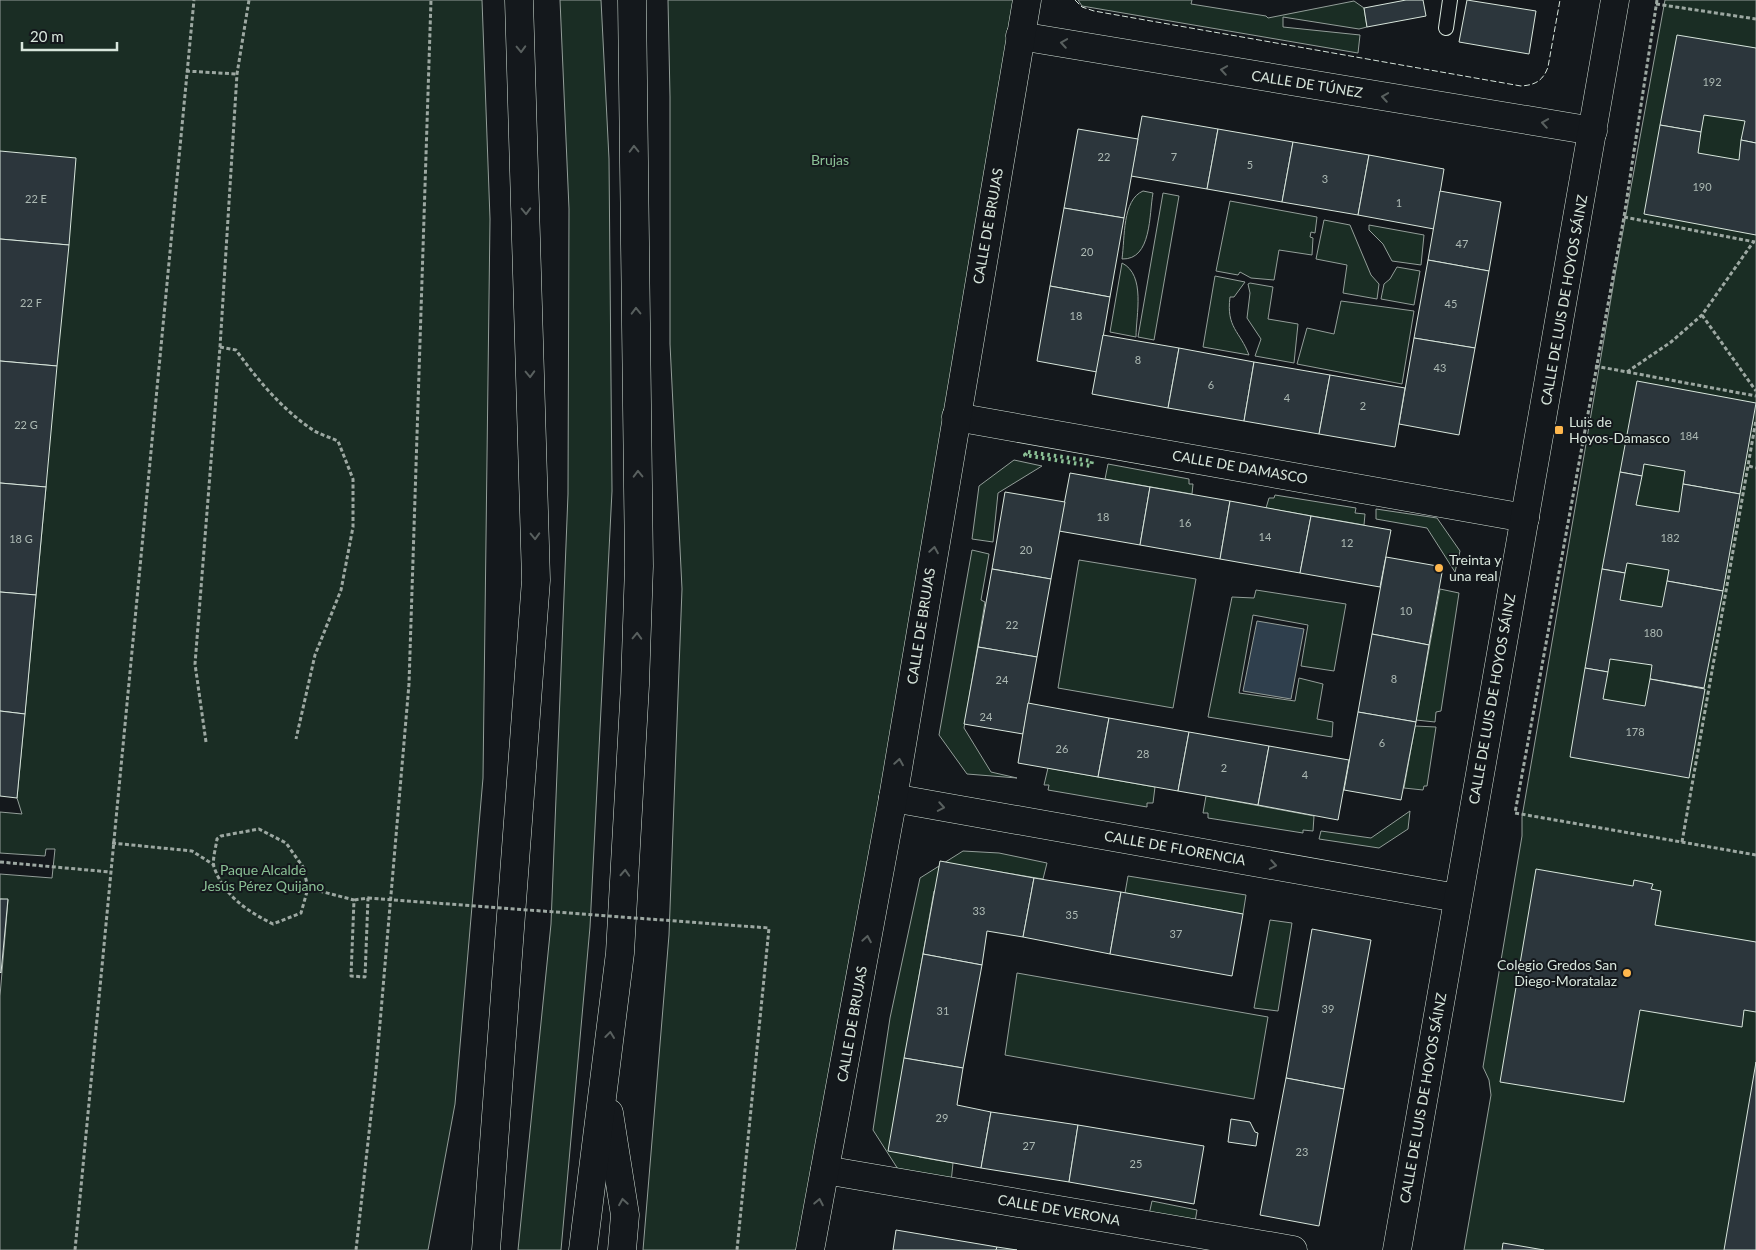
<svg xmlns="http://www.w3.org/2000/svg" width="1756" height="1250" font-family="Lato,sans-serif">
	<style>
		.green { fill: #1a2d24; stroke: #939e99 }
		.water { fill: #2f3f4d; stroke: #939e99 }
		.building { fill: #2c363c; stroke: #d8e6dc }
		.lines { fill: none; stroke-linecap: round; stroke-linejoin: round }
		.lane-casing { stroke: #d8e6dc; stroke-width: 16 }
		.street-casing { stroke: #d8e6dc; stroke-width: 29 }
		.highway-casing { stroke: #d8e6dc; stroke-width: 29 }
		.path { stroke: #9da8a2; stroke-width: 3; stroke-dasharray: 4 2.5; stroke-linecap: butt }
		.lane { stroke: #14181c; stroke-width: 14 }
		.street { stroke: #14181c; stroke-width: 28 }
		.highway { stroke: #14181c; stroke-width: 28 }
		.path-bridge { stroke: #9da8a2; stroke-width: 3; stroke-dasharray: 4 2.5; stroke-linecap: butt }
		.hedge { stroke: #8ac095; stroke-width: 4; stroke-dasharray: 2.5 4; stroke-linecap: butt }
		.fence { stroke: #d8e6dc; stroke-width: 1; stroke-dasharray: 6 2.5; stroke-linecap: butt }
		.oneway { stroke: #59605f }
		.poi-dot { fill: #ffb74d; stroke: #14181c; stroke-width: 2 }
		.labels { text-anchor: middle; stroke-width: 4; stroke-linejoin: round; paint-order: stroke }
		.number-label { font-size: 11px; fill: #adbab4 }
		.street-label { font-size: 14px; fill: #d8e6dc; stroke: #14181c }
		.park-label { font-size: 14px; fill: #8ac095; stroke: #14181c }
		.poi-label { font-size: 14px; fill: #d8e6dc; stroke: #14181c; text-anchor: start }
	</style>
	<rect width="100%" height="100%" fill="#14181c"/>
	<g class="green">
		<polygon points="0,0 482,0 490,219 483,778 455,1104 428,1250 0,1250 0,996 8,900 0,899 0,874 52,878 55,849 46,849 45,856 0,853 0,812 22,814 17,798 46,487 0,151"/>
		<polygon points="560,0 601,0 609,159 612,491 590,927 561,1250 518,1250 551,924 568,494 569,209"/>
		<polygon points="668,0 1019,0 801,1250 643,1250 669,935 682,589 670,344 670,97"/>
		<polygon points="1078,0 1192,0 1191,4 1266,16 1268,18 1354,1 1364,8 1367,27 1359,29 1283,17 1283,27 1360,35 1358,53 1082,6"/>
		<polygon points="1665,0 1756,0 1756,1250 1464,1250 1491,1095 1489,1080 1483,1067 1522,836 1522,817 1615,275"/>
		<path d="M1143,191L1153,193C1149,214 1152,260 1122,259C1125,238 1122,200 1143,191Z"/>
		<polygon points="1163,193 1179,196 1154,340 1138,337"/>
		<polygon points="1230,201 1317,217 1315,233 1311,232 1310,237 1313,238 1312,255 1279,250 1274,280 1251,278 1240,272 1238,275 1216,271"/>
		<polygon points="1324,220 1350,225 1371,275 1379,284 1377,299 1343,293 1347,265 1316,259"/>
		<polygon points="1369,225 1424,235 1421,265 1392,261 1383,244 1369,230"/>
		<path d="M1122,263C1146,275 1136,315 1136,337L1110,332Z"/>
		<polygon points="1397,267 1420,271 1414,305 1381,299 1384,284 1390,279"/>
		<path d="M1215,276L1245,282L1234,297H1230C1226,328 1240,331 1249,355L1203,347Z"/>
		<polygon points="1250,283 1273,287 1268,319 1298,324 1294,363 1255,356 1261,339 1247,318 1250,293 1248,284"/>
		<polygon points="1341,301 1414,311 1402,384 1297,364 1307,328 1334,334"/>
		<polygon points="1014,460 1042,466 998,493 993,542 972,539 979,486"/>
		<polygon points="1108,464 1189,479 1189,484 1193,484 1192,494 1105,479"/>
		<polygon points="1275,495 1356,508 1355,513 1365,514 1364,525 1266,508 1269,498 1274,498"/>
		<polygon points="1376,509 1437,518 1460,551 1455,572 1427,528 1376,519"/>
		<polygon points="972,550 989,554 981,600 985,602 964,728 991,772 1017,778 967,774 939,735"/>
		<polygon points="1079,560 1196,579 1173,708 1058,688"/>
		<polygon points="1440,589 1459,593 1441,711 1436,712 1435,722 1416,720"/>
		<polygon points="1256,590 1346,604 1334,671 1301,666 1308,625 1253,615 1239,693 1295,701 1299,678 1323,684 1317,719 1333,722 1332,737 1208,717 1232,597 1254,598"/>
		<polygon points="1415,726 1436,727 1427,786 1424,786 1423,790 1404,788"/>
		<polygon points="1048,768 1155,787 1153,803 1147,803 1147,807 1048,790 1049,785 1044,785"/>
		<polygon points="1206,796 1314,816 1313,831 1303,830 1303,833 1208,818 1208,813 1203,813"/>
		<polygon points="1410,811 1408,829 1379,848 1319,839 1321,831 1371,838"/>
		<polygon points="963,851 999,853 1047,863 1043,879 970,867 934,891 893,1125 919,1157 953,1163 951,1183 903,1177 873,1130 890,1018 920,878"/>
		<polygon points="1128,876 1246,895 1243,914 1125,893"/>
		<polygon points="1270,920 1292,923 1278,1011 1254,1008"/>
		<polygon points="1017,973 1268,1017 1254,1099 1005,1055"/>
		<polygon points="1152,1201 1197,1210 1194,1228 1148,1219"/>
	</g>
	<polygon class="water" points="1257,621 1304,629 1291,699 1243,691"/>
	<g class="building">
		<polygon points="1406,0 1423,0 1426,16 1367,27 1364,8"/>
		<polygon points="1467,0 1536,11 1529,54 1459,42"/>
		<polygon points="1677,35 1756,48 1756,143 1741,140 1745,121 1704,115 1701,132 1660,125"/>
		<polygon points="1142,116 1218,129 1207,189 1131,176"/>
		<polygon points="1660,125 1701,132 1698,153 1739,160 1741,140 1756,143 1756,235 1644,214"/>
		<polygon points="1078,129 1138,139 1124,218 1064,208"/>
		<polygon points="1218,129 1293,142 1282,202 1207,189"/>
		<polygon points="1293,142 1369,155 1358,215 1282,202"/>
		<polygon points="0,151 76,158 69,245 0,239"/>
		<polygon points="1369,155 1444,169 1434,229 1358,215"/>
		<polygon points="1440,191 1501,202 1489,271 1428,260"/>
		<polygon points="1064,208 1124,218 1110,297 1050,286"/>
		<polygon points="0,239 69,245 57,366 0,361"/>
		<polygon points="1428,260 1489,271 1475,348 1414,338"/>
		<polygon points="1050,286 1110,297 1097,372 1037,361"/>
		<polygon points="1103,335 1179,348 1168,408 1092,394"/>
		<polygon points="1414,338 1475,348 1459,435 1399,424"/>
		<polygon points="1179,348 1254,362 1244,421 1168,408"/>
		<polygon points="0,361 57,366 46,487 0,483"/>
		<polygon points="1254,362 1330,375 1319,434 1244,421"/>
		<polygon points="1330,375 1405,388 1395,447 1319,434"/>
		<polygon points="1637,381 1756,403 1740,494 1683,484 1685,471 1644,464 1642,476 1620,472"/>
		<polygon points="1620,472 1642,476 1636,505 1679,512 1683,484 1740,494 1723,591 1667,581 1669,570 1627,563 1625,573 1602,569"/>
		<polygon points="1070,473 1150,487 1140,545 1059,531"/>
		<polygon points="0,483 46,487 36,595 0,592"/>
		<polygon points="1150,487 1230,501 1220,559 1140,545"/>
		<polygon points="1005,492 1065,502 1051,579 992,569"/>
		<polygon points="1230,501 1311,516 1300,573 1220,559"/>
		<polygon points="1311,516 1391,530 1380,587 1300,573"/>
		<polygon points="1386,557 1443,567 1429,645 1372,634"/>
		<polygon points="992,569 1051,579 1037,657 978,647"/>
		<polygon points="1602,569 1625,573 1620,600 1662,607 1667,581 1723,591 1704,688 1650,679 1652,665 1610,659 1608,672 1585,668"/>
		<polygon points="0,592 36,595 25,714 0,711"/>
		<polygon points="1372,634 1429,645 1416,722 1358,712"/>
		<polygon points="978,647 1037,657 1023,734 964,724"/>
		<polygon points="1585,668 1608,672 1603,699 1645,706 1650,679 1705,689 1689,778 1570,757"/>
		<polygon points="1028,703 1109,718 1098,777 1018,763"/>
		<polygon points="0,711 25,714 17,798 0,796"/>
		<polygon points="1358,712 1416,722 1401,800 1344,790"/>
		<polygon points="1109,718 1189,732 1178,791 1098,777"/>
		<polygon points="1189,732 1269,746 1258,805 1178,791"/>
		<polygon points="1269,746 1349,760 1338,820 1258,805"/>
		<polygon points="940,861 1034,878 1023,937 987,931 982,965 923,954"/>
		<polygon points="1536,869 1633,886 1634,880 1653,884 1651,889 1661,891 1655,925 1756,942 1756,1012 1744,1010 1742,1027 1640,1010 1624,1102 1500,1082"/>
		<polygon points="1034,878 1121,892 1110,954 1023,937"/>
		<polygon points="1121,892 1243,914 1232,976 1110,954"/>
		<polygon points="0,899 8,899 1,973 0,972"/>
		<polygon points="1312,929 1371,940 1344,1089 1286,1078"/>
		<polygon points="923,954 982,965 963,1068 904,1058"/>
		<polygon points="904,1058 963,1068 957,1105 991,1112 981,1168 888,1151"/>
		<polygon points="1756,1062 1756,1250 1724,1250"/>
		<polygon points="1286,1078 1344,1089 1319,1226 1260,1215"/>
		<polygon points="991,1112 1078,1125 1069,1182 981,1168"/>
		<polygon points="1231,1119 1250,1122 1255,1132 1258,1133 1256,1146 1228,1142"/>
		<polygon points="1078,1125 1204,1146 1194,1204 1069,1182"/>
		<polygon points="896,1230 997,1247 996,1250 893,1250"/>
		<polygon points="1503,1243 1544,1250 1502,1250"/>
		<polygon points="997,1247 1017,1250 996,1250"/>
	</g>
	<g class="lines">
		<g class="lane-casing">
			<polyline id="lane" points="1446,28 1450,0"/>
		</g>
		<g class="street-casing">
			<g id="street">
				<polyline points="1020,36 1593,131"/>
				<polyline points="956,417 1525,518"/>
				<polyline points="893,798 1457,898"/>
				<polyline points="825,1170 1293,1250"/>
				<polyline points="810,1250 893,798 1027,0"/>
				<polyline points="1397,1250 1615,0"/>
			</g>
		</g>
		<g class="highway-casing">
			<g id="highway">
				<polyline points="609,1113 625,1215 622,1250"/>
				<polyline points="486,1250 536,580 519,0"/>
				<polyline points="583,1250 620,953 635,685 639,566 632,0"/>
			</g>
		</g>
		<g class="path">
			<polyline points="1657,0 1624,217 1515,813 1756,855"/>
			<polyline points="1656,4 1756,19"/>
			<polyline points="186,71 237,74"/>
			<polyline points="1624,217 1755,242"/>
			<polyline points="1702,315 1756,391"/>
			<path d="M220,347L236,350C256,378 281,408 310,428C318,434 329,437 338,441L353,479V527L341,590L315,655L296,739"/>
			<polyline points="1595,366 1756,396"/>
			<polyline points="1627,372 1671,342 1702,315 1754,241"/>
			<polyline points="1749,466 1756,468"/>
			<polyline points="206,742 195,664 220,347 237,74 249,0"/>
			<polyline points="1682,842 1756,420"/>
			<polyline points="112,843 192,851 214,865"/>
			<polyline points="0,862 110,872"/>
			<path d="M308,888L303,867L286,843L259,829L221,836L217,839C216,847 212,860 214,867C224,896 247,911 273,924L301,913L308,888L354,900L351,976L365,977L368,898L354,900"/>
			<polyline points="75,1250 194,0"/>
			<polyline points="356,1250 376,1070 409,684 431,0"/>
			<polyline points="737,1250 769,928"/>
		</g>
		<use href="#lane" class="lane"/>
		<use href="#street" class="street"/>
		<use href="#highway" class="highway"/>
		<polyline class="path-bridge" points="368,898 769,928"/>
		<polygon class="hedge" points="1028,452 1092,461 1091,466 1025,455"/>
		<path class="fence" d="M1075,0L1082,7L1094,11L1521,86C1535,85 1543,81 1548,67L1560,0"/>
	</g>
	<defs><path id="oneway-chevron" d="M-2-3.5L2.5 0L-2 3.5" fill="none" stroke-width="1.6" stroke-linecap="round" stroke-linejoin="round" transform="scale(1.25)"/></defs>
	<g class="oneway">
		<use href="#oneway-chevron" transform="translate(1064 43) rotate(-171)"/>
		<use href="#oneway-chevron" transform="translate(521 49) rotate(88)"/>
		<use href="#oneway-chevron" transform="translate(1224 70) rotate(-171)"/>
		<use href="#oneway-chevron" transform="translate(1385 97) rotate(-171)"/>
		<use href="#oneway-chevron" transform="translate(1545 123) rotate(-171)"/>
		<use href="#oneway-chevron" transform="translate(634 149) rotate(-91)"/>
		<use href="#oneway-chevron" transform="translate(526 211) rotate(88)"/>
		<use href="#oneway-chevron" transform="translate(636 311) rotate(-91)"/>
		<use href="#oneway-chevron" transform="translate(530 374) rotate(88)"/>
		<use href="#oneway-chevron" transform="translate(638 474) rotate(-91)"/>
		<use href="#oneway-chevron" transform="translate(535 536) rotate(88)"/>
		<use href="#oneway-chevron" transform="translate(934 550) rotate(-81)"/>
		<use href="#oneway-chevron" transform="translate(637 636) rotate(-88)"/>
		<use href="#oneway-chevron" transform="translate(899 762) rotate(-81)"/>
		<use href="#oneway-chevron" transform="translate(941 807) rotate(10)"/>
		<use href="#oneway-chevron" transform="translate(1273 865) rotate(10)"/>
		<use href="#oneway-chevron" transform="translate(625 873) rotate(-87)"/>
		<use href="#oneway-chevron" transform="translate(867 939) rotate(-80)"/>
		<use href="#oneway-chevron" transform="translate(610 1035) rotate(-83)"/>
		<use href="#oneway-chevron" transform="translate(623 1202) rotate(-99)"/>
		<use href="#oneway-chevron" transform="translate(819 1202) rotate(-79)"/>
	</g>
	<g class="poi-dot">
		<rect x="1554" y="425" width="10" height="10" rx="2.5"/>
		<circle cx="1439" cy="568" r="5"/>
		<circle cx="1627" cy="973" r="5"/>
	</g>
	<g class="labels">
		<g class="number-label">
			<text x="1712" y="86">192</text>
			<text x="1104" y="161">22</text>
			<text x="1174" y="161">7</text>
			<text x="1250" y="169">5</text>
			<text x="1325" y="183">3</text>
			<text x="1702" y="191">190</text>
			<text x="36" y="203">22 E</text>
			<text x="1399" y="207">1</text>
			<text x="1462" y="248">47</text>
			<text x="1087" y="256">20</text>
			<text x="31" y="307">22 F</text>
			<text x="1451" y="308">45</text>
			<text x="1076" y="320">18</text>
			<text x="1138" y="364">8</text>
			<text x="1440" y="372">43</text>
			<text x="1211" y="389">6</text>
			<text x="1287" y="402">4</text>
			<text x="1363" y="410">2</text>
			<text x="26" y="429">22 G</text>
			<text x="1689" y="440">184</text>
			<text x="1103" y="521">18</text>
			<text x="1185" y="527">16</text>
			<text x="1265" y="541">14</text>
			<text x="1670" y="542">182</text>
			<text x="21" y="543">18 G</text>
			<text x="1347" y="547">12</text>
			<text x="1026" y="554">20</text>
			<text x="1406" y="615">10</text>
			<text x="1012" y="629">22</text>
			<text x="1653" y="637">180</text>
			<text x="1394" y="683">8</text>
			<text x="1002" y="684">24</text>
			<text x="986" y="721">24</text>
			<text x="1635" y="736">178</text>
			<text x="1382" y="747">6</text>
			<text x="1062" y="753">26</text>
			<text x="1143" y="758">28</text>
			<text x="1224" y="772">2</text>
			<text x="1305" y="779">4</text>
			<text x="979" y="915">33</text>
			<text x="1072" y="919">35</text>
			<text x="1176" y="938">37</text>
			<text x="1328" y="1013">39</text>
			<text x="943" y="1015">31</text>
			<text x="942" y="1122">29</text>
			<text x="1029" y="1150">27</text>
			<text x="1302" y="1156">23</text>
			<text x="1136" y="1168">25</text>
		</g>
		<g class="street-label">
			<text transform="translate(1307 84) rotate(9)" y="5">CALLE DE TÚNEZ</text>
			<text transform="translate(988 226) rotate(-80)" y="5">CALLE DE BRUJAS</text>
			<text transform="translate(1564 300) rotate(-80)" y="5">CALLE DE LUIS DE HOYOS SÁINZ</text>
			<text transform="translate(1240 467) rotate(10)" y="5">CALLE DE DAMASCO</text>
			<text transform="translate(921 626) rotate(-81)" y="5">CALLE DE BRUJAS</text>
			<text transform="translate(1492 699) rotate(-80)" y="5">CALLE DE LUIS DE HOYOS SÁINZ</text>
			<text transform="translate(1175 848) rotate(10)" y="5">CALLE DE FLORENCIA</text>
			<text transform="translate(852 1024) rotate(-80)" y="5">CALLE DE BRUJAS</text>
			<text transform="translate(1423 1098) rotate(-80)" y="5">CALLE DE LUIS DE HOYOS SÁINZ</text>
			<text transform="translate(1059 1210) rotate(10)" y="5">CALLE DE VERONA</text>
		</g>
		<g class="park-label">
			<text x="830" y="165">Brujas</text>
			<text x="263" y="875">Paque Alcalde<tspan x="263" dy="16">Jesús Pérez Quijano</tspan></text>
		</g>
		<g class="poi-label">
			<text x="1569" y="427">Luis de<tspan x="1569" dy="16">Hoyos-Damasco</tspan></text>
			<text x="1449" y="565">Treinta y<tspan x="1449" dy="16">una real</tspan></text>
			<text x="1617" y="970" text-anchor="end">Colegio Gredos San<tspan x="1617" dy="16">Diego-Moratalaz</tspan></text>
		</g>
	</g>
	<path d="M22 42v8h95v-8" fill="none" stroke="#d8e6dc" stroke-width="2.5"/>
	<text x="30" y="42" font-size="15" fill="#d8e6dc" stroke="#14181c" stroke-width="4" paint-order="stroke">20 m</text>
</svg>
